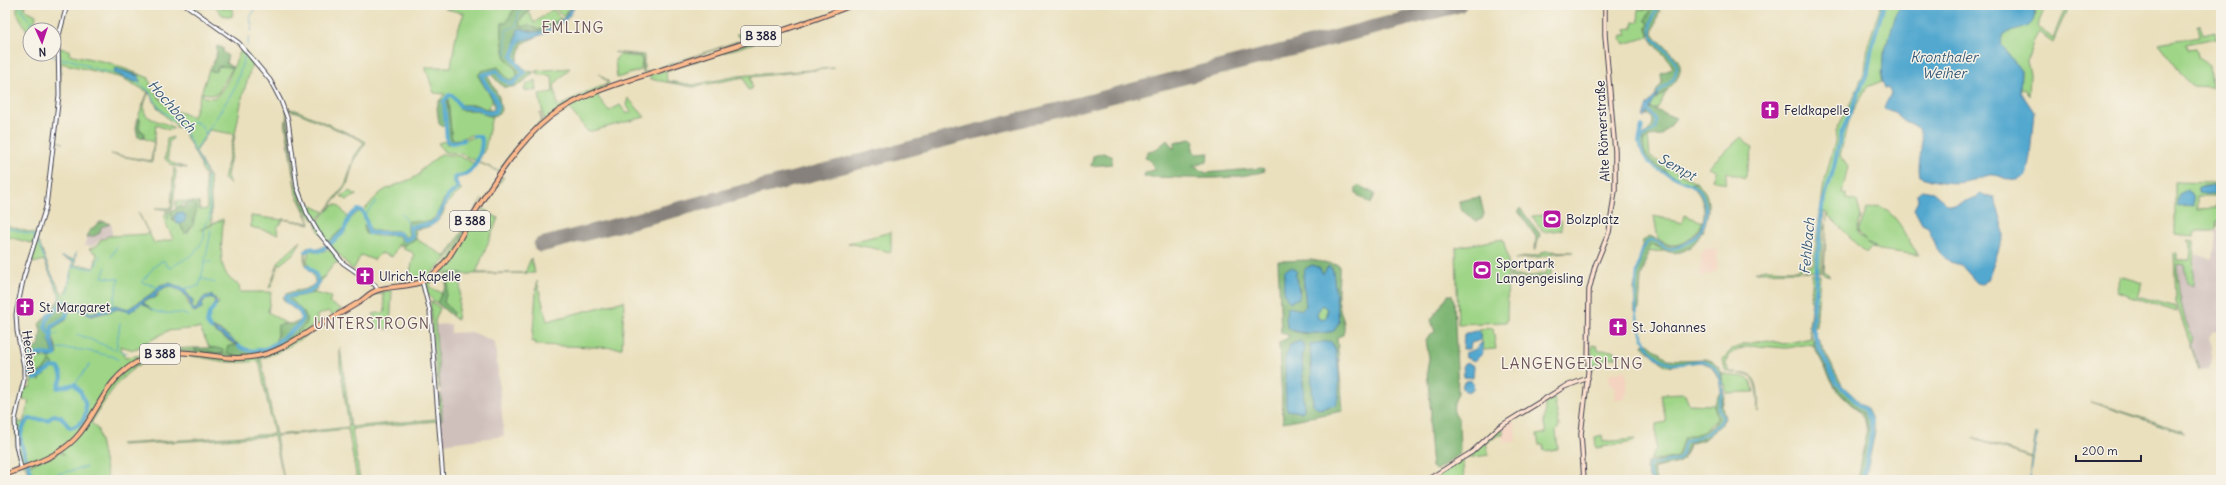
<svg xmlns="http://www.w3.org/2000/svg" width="2226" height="485" font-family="Delius,sans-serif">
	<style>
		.built { fill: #f4d3c0 }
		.industrial { fill: #d0c0bc }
		.green { fill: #9fd587; stroke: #607c61; fill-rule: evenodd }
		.forest { fill: #7fb674; stroke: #506c58; fill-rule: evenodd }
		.water { fill: #53a8cf; stroke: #3a6585; fill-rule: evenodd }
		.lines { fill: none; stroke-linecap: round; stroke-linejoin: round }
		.stream { stroke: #53a8cf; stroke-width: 1 }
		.canal { stroke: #53a8cf; stroke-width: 2.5 }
		.river { stroke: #53a8cf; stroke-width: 4 }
		.runway { stroke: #86817c; stroke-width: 15 }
		.tertiary-casing { stroke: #403e4e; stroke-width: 5 }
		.secondary-casing { stroke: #403e4e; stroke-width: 5.5 }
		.primary-casing { stroke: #403e4e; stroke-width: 6 }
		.tertiary { stroke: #fff; stroke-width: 3 }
		.secondary { stroke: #fee3d1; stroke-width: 3.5 }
		.primary { stroke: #fcba8d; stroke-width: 4 }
		.labels { text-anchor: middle; stroke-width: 3; stroke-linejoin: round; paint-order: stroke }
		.shield { fill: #f7f3e8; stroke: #62616f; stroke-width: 1 }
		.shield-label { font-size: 12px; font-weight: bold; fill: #22223b }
		.poi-label { font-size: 13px; fill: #22223b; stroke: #f7f3e8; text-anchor: start }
		.street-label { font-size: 13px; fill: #22223b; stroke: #f7f3e8 }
		.water-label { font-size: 14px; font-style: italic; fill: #365876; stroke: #f7f3e8 }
		.quarter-label { font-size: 15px; letter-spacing: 1px; fill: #6c5456; stroke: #f7f3e8 }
	</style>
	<rect width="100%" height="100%" fill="#f7f3e8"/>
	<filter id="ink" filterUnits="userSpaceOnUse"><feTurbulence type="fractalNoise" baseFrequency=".025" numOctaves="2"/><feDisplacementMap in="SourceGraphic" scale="8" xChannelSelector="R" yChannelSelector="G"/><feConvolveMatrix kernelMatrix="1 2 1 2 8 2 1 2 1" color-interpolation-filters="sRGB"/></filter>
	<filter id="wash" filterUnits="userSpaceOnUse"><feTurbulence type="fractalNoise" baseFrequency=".012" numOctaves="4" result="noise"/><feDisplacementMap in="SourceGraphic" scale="16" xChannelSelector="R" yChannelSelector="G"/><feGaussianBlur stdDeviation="0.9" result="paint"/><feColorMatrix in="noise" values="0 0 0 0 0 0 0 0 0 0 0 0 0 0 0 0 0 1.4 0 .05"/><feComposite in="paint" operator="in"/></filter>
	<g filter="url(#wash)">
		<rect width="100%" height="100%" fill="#eae0bd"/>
		<g class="built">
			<polygon points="1705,248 1718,249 1717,271 1700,278 1701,254"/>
			<polygon points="1625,370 1628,393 1625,394 1625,399 1615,400 1614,386 1610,386 1609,374"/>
			<polygon points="1514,420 1516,442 1504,443 1504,433 1499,428"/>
		</g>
		<g class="industrial">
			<polygon points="112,224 112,236 104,239 100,239 94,246 84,246 87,237 94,236 100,233 101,227"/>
			<polygon points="2216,228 2219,232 2221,232 2221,333 2213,331 2209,337 2212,346 2210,369 2199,370 2180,300 2177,264 2184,265 2187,284 2193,286 2195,255 2213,258 2216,234 2213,231"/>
			<polygon points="451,324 451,333 472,332 495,342 504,436 441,444 440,420 441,420 442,413 436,325"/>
		</g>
		<g class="green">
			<polygon points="17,5 26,5 24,9 36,15 34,30 30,30 30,36 17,13"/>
			<polygon points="190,5 220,5 222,8 233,9 232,17 222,15 215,6 194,8"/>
			<path d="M457,5H525L514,9L506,23H502C501,31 503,50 506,58C509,66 521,68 516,79L509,80L498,67L478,76L493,100L488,108L489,110L476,105H461V110H477L492,116L485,149L478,162L499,171L513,150L541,120L540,112L542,121L499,172L461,154L444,152L438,143L445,141L447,144L474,137L472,135L452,141L448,99L439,101L445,94L434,93L426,69V67H451L456,35L464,13L445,9L454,8Z"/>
			<polygon points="552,5 570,5 564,18"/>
			<path d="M1881,5H1901L1887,43L1883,57L1882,81L1867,87L1849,118L1840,156L1848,167L1842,193L1846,194V199L1857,201L1861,217L1857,231L1858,235L1866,240L1858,232L1867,209L1880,206C1904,221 1902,234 1919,255L1879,250L1866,242L1876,249L1870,248L1866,253L1827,214L1824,271L1830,276L1824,274L1823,272L1827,213L1824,212L1821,272L1801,271L1809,270L1810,267L1802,268L1798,271L1754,272L1765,269L1797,270L1801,266L1813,265L1824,183L1835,142L1836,131L1857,90L1865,70L1868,45Z"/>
			<polygon points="2034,5 2046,5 2037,27 2053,38 2066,5 2069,5 2053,42 2039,32 2033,42 2027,62 2030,74 2029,96 2024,89 2020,91 2021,71 2001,44 2004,34 2036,14"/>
			<polygon points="553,9 561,19 539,30 521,27 519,21 529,12 534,23"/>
			<polygon points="1638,9 1653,10 1646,20 1649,24 1647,28 1648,37 1624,44 1621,39 1622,35 1627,35 1625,29 1632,28 1634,22 1639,21"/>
			<polygon points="789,25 788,26 744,41 736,34 741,34 744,39"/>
			<polygon points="2198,25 2201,25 2203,34 2215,31 2216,38 2186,44 2187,50 2196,49 2199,59 2209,65 2211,87 2191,86 2158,43 2200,36"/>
			<path d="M739,41L644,74C640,69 645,62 641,56L617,53L614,52L644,55V73Z"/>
			<polygon points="750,42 754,43 666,71 667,81 693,85 738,76 834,68 751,77 752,89 748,90 744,77 693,87 650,79 650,75"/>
			<path d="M59,48L70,50L69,54L110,63L149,78L151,87L168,108L193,117L209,70L215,72L219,66L233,67L218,93L214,95L202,93L204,97L214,98C226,91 234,63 241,50H244L253,61L242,98L227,176L230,184L224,179L234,134L209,130L196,152L208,174L203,173L200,163L182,129L179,127H175L178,126L168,119L157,107L149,92C134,122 155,117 174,128L169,130L156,125L152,162L111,154L151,161L154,142L143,138L145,136L139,127L140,119L138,117L148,92L122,78L61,63L60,93L55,140L63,143L54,140L60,90ZM115,68L138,75L140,81L135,82C128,79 119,76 115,68Z"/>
			<polygon points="619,55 640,57 642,60 641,70 617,78 615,60"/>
			<polygon points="570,68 554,85 558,107 586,92 606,85 608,81 599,74 609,83 606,86 544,120 539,94 553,92 552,76 538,74 535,71"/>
			<polygon points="536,80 537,91 524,90 526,85"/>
			<polygon points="1668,89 1657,109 1649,109 1655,99"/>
			<polygon points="598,93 598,97 609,111 620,105 626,113 630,113 631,112 626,105 628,98 645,117 588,132 568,107"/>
			<path d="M289,109L296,110L359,138L366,142L354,160L347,185L326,211L346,183L355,155L364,143L359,139L297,112L287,110C291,140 295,172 304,202L325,212L315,221C298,212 290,131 286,110Z"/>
			<polygon points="286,120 295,182 310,224 282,219 310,223 296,194 285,121"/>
			<path d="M2220,136L2221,221H2217L2216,228L2213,231H2195L2194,236L2175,234V182L2219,183ZM2214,185L2215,191L2197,190L2203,186ZM2179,194L2193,205L2183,207ZM2197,197H2217L2216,208L2197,209Z"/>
			<path d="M173,137C173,140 170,140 169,142L168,158L172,163L187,168L173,166L165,159L167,139Z"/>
			<path d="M1648,137L1650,157L1696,182L1690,184L1665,172L1666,170C1652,163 1641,156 1644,139Z"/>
			<polygon points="1741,137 1753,148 1745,178 1727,172 1725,184 1712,179 1716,170 1708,167"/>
			<path d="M441,154L459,156L476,164L466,176L458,178L455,182L462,190L451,199L446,206L444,199C437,214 433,229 412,221L409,235L406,237L399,231H372L364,226L366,234L378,236L397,235L400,237V241L392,257L381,253L374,260L361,255L353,270L330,245L344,234L342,230L328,242L318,230L321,228H317L316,223L333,205H338L350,220L355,214L362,211L366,223L368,221L363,211C370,205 375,196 383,191C395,184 410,181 420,174L421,170Z"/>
			<polygon points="174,168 176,171 173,208 169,210 155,208 171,208"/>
			<path d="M205,175L210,176L212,225L200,230L223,219C223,242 214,274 239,285L240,292H271L268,312L287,324H281C277,330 279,336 275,342C272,346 266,348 261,349C236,354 228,327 208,327L235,345L229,346C237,348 249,354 257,354C274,352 294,334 307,323L305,314L289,300L293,296L314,293L331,297L329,303L342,309L332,315L328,311L316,316L319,322C295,338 272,355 240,356C237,356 231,357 228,356C221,353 219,348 209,347L200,328L167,331L134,350L120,346L125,358C149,354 170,348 195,348V350L224,354L222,356L190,351L161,352L121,372L73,439L57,452L26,466L23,465C14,454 16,435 17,421L23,423L29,401L21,400L23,387L30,388L33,379L43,376L53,367H47L37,374L28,373L29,362L34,357L50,358L57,355C58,345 51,339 53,328L66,320L71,307L93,316L118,309L126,311L134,309L142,302L151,309L142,302L158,296V291L168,286C193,291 184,305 194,312L202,308L203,301L212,298L215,301L211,310L219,302L213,296H205L195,310L192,307L193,301L182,288L168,283L160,285L154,292L128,309L116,305L91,313L75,303L68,302L65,305L63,301H58L60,297L44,260L34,263L31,258L37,242L39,243L50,271L63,295L67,289L74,262L61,257L74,259L76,252L75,266L82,265L94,268L97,254L89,249L97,246L101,239H104L108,236L149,234L138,212L154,243L173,239L164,219L166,211H168V220L169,212L172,210L173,221L180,224L183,231L188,233L196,212L193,203L183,204L176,209V201L196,202L199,203L200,210L207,209Z"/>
			<path d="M502,177H504L482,208L498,218L476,273H525L531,258L535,273L462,274L457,320L452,316L453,312L445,305L444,300L446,295L448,274L462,273H442L440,271L454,252L474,217L483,221L487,214C485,212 481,209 481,206Z"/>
			<polygon points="350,191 357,195 347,200 341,196"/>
			<path d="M482,199C465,228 451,264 420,280L409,277L414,255L412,252L403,249L404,244L416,239L446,257Z"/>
			<polygon points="1557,214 1558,221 1561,221 1562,230 1543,232 1532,216"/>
			<path d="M1684,215L1703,222C1692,240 1678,253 1658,239L1654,216L1682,223Z"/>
			<polygon points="251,216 283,220 277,228 278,234 251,227"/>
			<polygon points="5,225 36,234 34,244 5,236"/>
			<polygon points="891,232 891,252 848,243"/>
			<polygon points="1503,239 1508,259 1507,322 1458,324 1456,247"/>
			<path d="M2188,240L2194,241L2193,286L2186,283L2184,265L2177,264C2177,290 2182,316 2193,338L2191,344L2199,370L2176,302L2174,252L2177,253V260H2190L2191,244Z"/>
			<polygon points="301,241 294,253 278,266 271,287 269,288 279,261"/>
			<path d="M326,245L328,247C323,251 318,250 312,247L306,249C304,257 305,262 310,268L307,260L309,249L317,252L331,250L341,262L334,264L324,277L315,282C314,270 299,267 306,248L309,246L318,249Z"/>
			<polygon points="1653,245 1666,251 1647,252 1650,246"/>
			<polygon points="1546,251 1573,252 1554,253 1540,257 1515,259 1538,255"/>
			<polygon points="1551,263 1557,264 1551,268 1551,275 1534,278 1510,278 1510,265 1512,266 1512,276 1533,276 1546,273"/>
			<polygon points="1812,274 1820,275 1818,303 1812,300 1811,301"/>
			<polygon points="2121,276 2143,283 2138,296 2176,307 2177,312 2116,291"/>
			<path d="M432,278H434L429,287L442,293L437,303C429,298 426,293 425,283Z"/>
			<polygon points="537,281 547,321 624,301 622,348 536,345 536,342 532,342"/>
			<polygon points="392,290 390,329 376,328 373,314 385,312 383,294 374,294"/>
			<path d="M431,301L440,308L435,321L440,389C436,384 429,309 431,301Z"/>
			<circle cx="25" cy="307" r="5.5"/>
			<polygon points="1322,305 1327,309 1327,316 1323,320 1318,318 1317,313"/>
			<path d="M322,326L283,350L261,359L276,435L349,427L340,365V348L351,427L436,419V421L352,429L360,480H357L348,429L276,436L284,480L274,436L122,445L120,444L274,434L259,361C249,362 238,363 228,362C216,361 204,357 192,356C136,351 117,379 92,422L90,421C98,405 107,387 121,375C158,343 213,355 258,357L260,360V357Z"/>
			<polygon points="1493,328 1496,349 1484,350 1479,329"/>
			<path d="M1809,330L1819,354L1845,398L1855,405L1866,419L1868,433L1862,455L1867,434L1865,421L1857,410L1837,391L1813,345C1804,343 1794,348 1785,348C1767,347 1743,342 1728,356L1726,364L1729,372C1736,375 1743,372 1749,375C1760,380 1758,402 1758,412C1757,402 1759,377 1746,375C1738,373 1732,374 1725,370L1723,359L1732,349L1746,344L1768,340L1784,344L1811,338Z"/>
			<polygon points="1592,345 1597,346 1598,350 1615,351 1616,358 1604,358 1604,360 1597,365 1594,364 1593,371 1591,371"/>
			<path d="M1718,368L1722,372L1723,375L1724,373C1740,381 1749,369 1754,392L1726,393L1725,384H1723L1721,371Z"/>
			<path d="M1684,393L1689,404L1714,405L1717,419L1700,435L1685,437C1680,444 1681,452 1676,458L1650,460L1656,449V424L1666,422L1661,394Z"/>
			<polygon points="441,394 442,420 440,420 439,398"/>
			<path d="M1725,395L1722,406L1725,418L1721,425L1703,440L1689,444C1682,471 1674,461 1653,469L1656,480L1652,471L1653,468L1672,464L1685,455L1689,443L1707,436L1722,411L1721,405Z"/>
			<path d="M1554,398C1555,408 1559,416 1559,427L1556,431L1558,449L1544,451L1543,445H1539L1537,435L1546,433L1544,423L1545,404Z"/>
			<polygon points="2091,402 2103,405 2182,431 2184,433"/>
			<polygon points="90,421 98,430 108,480 30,480 26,467 60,452 64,455 61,451"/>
			<polygon points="1499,428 1503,429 1503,434 1500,434 1486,443 1489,455 1466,458"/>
			<polygon points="2036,434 2039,436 2036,438 2030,480 2032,458 1972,438 2032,457"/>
			<polygon points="1602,435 1603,442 1635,439 1633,442 1596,448 1595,437"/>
			<polygon points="1463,459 1464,480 1430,480"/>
		</g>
		<g class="forest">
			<path d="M525,5H534L519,21L521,27L529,25L539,30L561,19L562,20L540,32L523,29L520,42L526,38L538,36L522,44L517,62L527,71L534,72C524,82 517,89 503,87L489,72L486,73L499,97L501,110L498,115L488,116L477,110H461L459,109L461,105H476L488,110H494L493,100L478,76L481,71L498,67L509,80L516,79C521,67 509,66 506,58C503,49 501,32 502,23H506L514,9Z"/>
			<path d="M1654,5H1661L1653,33C1664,50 1693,60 1674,83C1669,88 1662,96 1655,99L1656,92L1662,83L1661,74L1673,68C1667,53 1649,45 1647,27L1649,24L1645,20Z"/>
			<polygon points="217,46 223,48 223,52 228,56 226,63 232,67 219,66 215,72 209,70 216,58"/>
			<polygon points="447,99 452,140 458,139 459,141 447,144 445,127 439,124 437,108 439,101"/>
			<path d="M1650,108L1676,118L1661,136L1649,137L1644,140C1641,156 1653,164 1666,170L1665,172C1649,167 1639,156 1639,139C1647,132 1657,126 1651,115H1646Z"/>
			<polygon points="138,117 140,119 139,130 145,133 143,138 138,137 136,128"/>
			<path d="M1189,139L1194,140L1193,150L1196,154L1209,153L1207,162L1193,166L1206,173L1263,168L1265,171C1227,182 1183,177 1144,177L1145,172L1155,170L1151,162L1145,157L1148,151H1154L1167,140L1174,149L1175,143Z"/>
			<polygon points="1103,153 1112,156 1112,164 1091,166 1093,156"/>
			<path d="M1696,182C1699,186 1704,189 1706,194C1715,216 1695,262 1666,251C1662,250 1659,246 1655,245L1650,246L1641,278L1639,309L1635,312L1634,288L1643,244L1641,242L1649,236C1657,238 1667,248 1675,246C1706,239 1714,204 1690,184Z"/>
			<polygon points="1358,185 1375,194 1371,204 1356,194 1356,187"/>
			<path d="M1480,197L1484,214L1482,219L1477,221C1469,215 1459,212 1459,201Z"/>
			<path d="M445,198C447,218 433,229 415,229L416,239L400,247L398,244L401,239L398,235L366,234L364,225L370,228L372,231H397L406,237L409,234L407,229L409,221L429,222L436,218Z"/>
			<polygon points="187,203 193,203 197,206 193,225 185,234 180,224 184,222 186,215 177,212 173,221 171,212 179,207 185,207"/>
			<polygon points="1520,208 1540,234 1535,251 1536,237 1518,211"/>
			<polygon points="100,222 105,222 110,224 101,227 100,233 94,236 87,237 90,230"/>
			<polygon points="342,229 346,231 330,245 328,242"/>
			<path d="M1311,260L1339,265C1340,278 1336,291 1339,304C1340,314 1347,323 1343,335L1337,337L1343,411L1283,422L1279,342L1288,338V335L1281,333L1278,261ZM1312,265L1315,266L1323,274L1326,272L1327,267L1332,268L1333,271L1339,322L1334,331C1322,334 1294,337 1287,326V308L1302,310L1306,306L1303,275L1305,269ZM1285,273L1295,274L1300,291L1285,293ZM1300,341L1305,348L1302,357L1304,409L1302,412L1287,410C1284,391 1284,363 1290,345ZM1310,344H1333L1336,351L1338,397L1335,405L1322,409L1313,404Z"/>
			<polygon points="447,274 448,286 444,302 453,312 452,316 437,303 446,286"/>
			<path d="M324,277L314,293L290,298L305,314L307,323C295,339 246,367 227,352V347C235,343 241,348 247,350C256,352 271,349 276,340C279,336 277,330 278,325L296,323L301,320L300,314L284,301L283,297C290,289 300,292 308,288C315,286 316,278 324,277Z"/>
			<path d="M1448,295H1452L1454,301L1458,393C1454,402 1450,412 1459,419L1460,450L1459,455L1436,470L1432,467L1429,432L1431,414L1427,371L1429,358L1426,340L1429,335L1435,332L1431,320Z"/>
			<polygon points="1812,300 1818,303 1816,327 1811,331 1809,326"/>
			<path d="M58,301H63L65,305L68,304L73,306L70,308L66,320C44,331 52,335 54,354L32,358L29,362L28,373L37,374L42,372L50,361L54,364L40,380L26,377L25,355L39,346L41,330L39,324L53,309Z"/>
			<polygon points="1817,337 1842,385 1867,409 1872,419 1875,432 1865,480 1858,480 1868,427 1863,414 1845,398 1835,386 1814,345 1814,340"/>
			<path d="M1648,343L1668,359L1681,360L1706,359L1712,361L1721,371L1724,395L1721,405L1724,414L1723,421L1705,438L1689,443C1679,470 1678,461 1653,468L1652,471L1656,480H1650L1646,469L1648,462L1676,458C1681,452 1680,444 1685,437C1695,435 1715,430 1717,418C1718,413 1714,409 1714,405L1721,390L1719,380L1711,366L1701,362L1666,366L1644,347L1643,344Z"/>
			<polygon points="195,348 217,348 223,350 224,354 195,350"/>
		</g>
		<g class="water">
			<path d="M571,5H575L574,8C567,23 553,31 538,36C530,39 525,38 518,43L515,42L518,29C523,28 528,31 533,32C549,33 567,20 571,5Z"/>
			<path d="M1901,5H2034C2038,31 2022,27 2004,34L2001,44L2021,71L2020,91L2034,112L2030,156L2027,173L2023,178C2007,185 2004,174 1990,175C1983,176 1976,180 1969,181C1953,185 1934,182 1920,176C1916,160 1928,138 1916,127C1913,124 1909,123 1905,121C1898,116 1895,110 1886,110L1884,107L1891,94L1889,89L1885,88L1882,81L1883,57L1897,11Z"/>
			<polygon points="115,68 138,76 140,81 135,82 114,73"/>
			<polygon points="1660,91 1645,117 1643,117 1647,105"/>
			<polygon points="2214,185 2214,195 2198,193 2198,188"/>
			<polygon points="1922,190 1933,192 1947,204 1954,205 1977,197 1979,194 1994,197 2002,222 2003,237 1988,280 1982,284 1977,283 1961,265 1950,262 1941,254 1935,246 1928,227 1922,224 1914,209 1918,201 1917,194"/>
			<polygon points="2187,190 2193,196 2193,205 2178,207 2177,202 2179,194"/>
			<circle cx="180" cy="218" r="5.5"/>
			<path d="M1312,265L1319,268L1323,274L1329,266L1333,271L1339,322L1334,331C1323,334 1293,335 1287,326L1286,316L1288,307L1302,310L1306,306L1303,275L1305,269ZM1322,305L1327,309V316L1323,320L1318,318L1317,313Z"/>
			<path d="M1292,267L1297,271C1292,279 1302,289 1299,298L1290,302C1281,295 1284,279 1285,270Z"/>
			<path d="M170,283L184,289L193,301L192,307L195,310C204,301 199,295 213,296L218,304L212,310L215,301L212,298L203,301L202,308L194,312C189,308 191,305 189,300C186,292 176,288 168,286L158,291L155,298L148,299L143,302L152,310L142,303L130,312L118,309L91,316L68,304V302L75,303L91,313L116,305L128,309L154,292L160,285Z"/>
			<polygon points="209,326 228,336 242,348 208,327"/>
			<polygon points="1479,330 1481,340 1471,343 1470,349 1463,349 1464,334"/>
			<polygon points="52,332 52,339 58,354 50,358 46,356 54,354 49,339"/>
			<polygon points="1300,341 1305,345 1302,357 1304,409 1302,412 1287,410 1286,406 1285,359 1290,345"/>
			<path d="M1330,341C1340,349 1341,394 1336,405L1318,409L1313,404L1310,344Z"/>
			<polygon points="1482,342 1483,353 1475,361 1466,358 1465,353 1476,349"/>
			<polygon points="1466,362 1474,366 1473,378 1464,377 1463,365"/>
			<circle cx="1468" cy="386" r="5.5"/>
		</g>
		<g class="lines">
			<g class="stream">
				<polyline points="19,5 25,16 31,21 30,34"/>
				<polyline points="251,31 252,26 250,18 257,5"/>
				<polyline points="247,46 249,37"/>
				<polyline points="50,54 56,58"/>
				<polyline points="506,54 506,30 516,26 519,11 530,5"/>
				<polyline points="509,55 512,57"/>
				<path d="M61,59C80,58 97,75 115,72"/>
				<polyline points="137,82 149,91 160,109 184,129 206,173"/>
				<polyline points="192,121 200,124 206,133"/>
				<polyline points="196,150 235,88 245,55"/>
				<polyline points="401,213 410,227"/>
				<polyline points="364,216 376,202"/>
				<polyline points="5,227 33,235 35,239"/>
				<polyline points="38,243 60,296 60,304"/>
				<polyline points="62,257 75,261"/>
				<polyline points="111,257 117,246"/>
				<polyline points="206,262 211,262"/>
				<polyline points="73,266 94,269 100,256"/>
				<polyline points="106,267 102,277 119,279 113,305"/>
				<polyline points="201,278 215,283"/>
				<path d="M157,287L142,282L154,267L163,260L167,266L171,268C186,256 194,259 203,240C206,236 203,229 205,225C207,220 210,220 210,214L207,176"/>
				<path d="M181,289L199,286C204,267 208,249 211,230"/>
				<polyline points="68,293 70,274 76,253"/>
				<polyline points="63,303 65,298"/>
				<path d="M151,309C163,318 177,309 188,316"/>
				<polyline points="51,334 58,334"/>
				<polyline points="77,334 116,350 120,323"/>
				<polyline points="57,348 84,350 115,357 118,360"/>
				<polyline points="116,350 127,353"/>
				<polyline points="75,384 90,364"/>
				<polyline points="2033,457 2037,435"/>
				<polyline points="34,480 86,467"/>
				<polyline points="2030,480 2033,459"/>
			</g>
			<g class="canal">
				<polyline points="1658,93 1674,78 1677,67 1673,58 1651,36 1651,22 1658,5"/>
				<path d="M1647,107C1650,117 1659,113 1655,129C1646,135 1638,137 1641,149C1648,175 1680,175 1699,190C1717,216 1698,248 1667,249L1659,243"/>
				<path d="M1637,271C1639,261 1641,247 1650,240L1659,242"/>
				<path d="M1637,272C1633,305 1635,362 1679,364C1687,364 1701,358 1709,363C1716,367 1722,382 1722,390C1722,395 1719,402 1718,408L1723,417L1720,423L1708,433L1685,442L1682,454L1678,460L1649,465V473L1652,480"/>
			</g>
			<g class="river">
				<path d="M464,140L452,143L447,141L444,101L449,95H452L461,107L478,108L488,113L495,112C503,99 483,87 482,75L497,71L502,79L512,84L524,73L512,57L519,38"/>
				<polyline points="1639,143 1642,126"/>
				<path d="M306,251L312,248L319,251C324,249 341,236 344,230C348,222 348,215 358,210H361C367,217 367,225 369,233H399L405,240L412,237L410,227L431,224L437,219L448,196L458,188L454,178C458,175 462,176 466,174C477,168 482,151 482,139L479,136H474"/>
				<polyline points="211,328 207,323 209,314 214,307"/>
				<polyline points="51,336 45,327 49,315 65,302 68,304"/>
				<polyline points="51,340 52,326 66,317 68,304 73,304"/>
				<path d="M239,346C262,361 282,338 300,324C307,313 294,307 287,301L286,297L309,292L318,283L316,275L308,266"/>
				<path d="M33,480C29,458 10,438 29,419L48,420L54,415L61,417L70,428C92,423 88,400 76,386L75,384L58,388L62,377L59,368L52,367L36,379L29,374L31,356L41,354L55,355"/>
				<polyline points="1863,480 1872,434 1871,421 1864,409 1837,383 1819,348 1812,327 1822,207 1834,167 1841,134 1868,71 1872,46 1884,5"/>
			</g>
			<polyline class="runway" points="541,245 1459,5"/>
		</g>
	</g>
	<g filter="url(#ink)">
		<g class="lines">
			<g class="tertiary-casing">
				<g id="tertiary">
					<polyline points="186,5 239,43 270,80 281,101 288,120 297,187 307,213 318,232 343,263 375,285 378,290"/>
					<polyline points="422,281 430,312 443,480"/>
					<polyline points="21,468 16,445 15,420 24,380 24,367 17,331 16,314 24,276 46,207 59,95 58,39 67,5"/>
				</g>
			</g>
			<g class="secondary-casing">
				<g id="secondary">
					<polyline points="1427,480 1472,452 1499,427 1564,387 1588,378"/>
					<polyline points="1584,480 1581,434 1588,373 1589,290 1595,266 1609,232 1615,190 1615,151 1605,35 1605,5"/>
				</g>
			</g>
			<g class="primary-casing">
				<path id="primary" d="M5,475C32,464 61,457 80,433C101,407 105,380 137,362C179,339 215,365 257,356C276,353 292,342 308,332C325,321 344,312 361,301C365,298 369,294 373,292C388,284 407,289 423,281C448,268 458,240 472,217C492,184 519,141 550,117C582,93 621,83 658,71C723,49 789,31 852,5"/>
			</g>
			<use href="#tertiary" class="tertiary"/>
			<use href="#secondary" class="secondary"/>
			<use href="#primary" class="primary"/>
		</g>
	</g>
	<defs>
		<g id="church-square" transform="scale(1)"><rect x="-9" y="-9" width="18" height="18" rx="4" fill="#b5179e" stroke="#f7f3e8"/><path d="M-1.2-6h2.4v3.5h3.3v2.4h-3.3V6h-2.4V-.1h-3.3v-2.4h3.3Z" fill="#fff"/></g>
		<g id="stadium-square" transform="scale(1)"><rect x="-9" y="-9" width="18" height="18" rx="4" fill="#b5179e" stroke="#f7f3e8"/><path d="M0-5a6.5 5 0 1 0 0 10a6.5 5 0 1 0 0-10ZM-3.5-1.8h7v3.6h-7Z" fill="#fff"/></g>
	</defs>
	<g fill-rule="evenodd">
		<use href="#church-square" x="1770" y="110"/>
		<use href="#stadium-square" x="1552" y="219"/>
		<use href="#stadium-square" x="1482" y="270"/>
		<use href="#church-square" x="365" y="276"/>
		<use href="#church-square" x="25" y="307"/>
		<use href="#church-square" x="1618" y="327"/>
	</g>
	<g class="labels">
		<g class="shield">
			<rect x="741" y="26" width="40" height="20" rx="3"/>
			<rect x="450" y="211" width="40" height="20" rx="3"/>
			<rect x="140" y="344" width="40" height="20" rx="3"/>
		</g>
		<g class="shield-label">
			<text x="761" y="40">B 388</text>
			<text x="470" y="225">B 388</text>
			<text x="160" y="358">B 388</text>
		</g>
		<g class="poi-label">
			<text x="1784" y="115">Feldkapelle</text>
			<text x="1566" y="224">Bolzplatz</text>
			<text x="1496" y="268">Sportpark<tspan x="1496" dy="15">Langengeisling</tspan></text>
			<text x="379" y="281">Ulrich-Kapelle</text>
			<text x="39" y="312">St. Margaret</text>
			<text x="1632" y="332">St. Johannes</text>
		</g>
		<g class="street-label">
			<text transform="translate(1602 131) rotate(-93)" y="5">Alte Römerstraße</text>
			<text transform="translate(30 352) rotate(82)" y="5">Hecken</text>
		</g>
		<g class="water-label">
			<text x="1944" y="62">Kronthaler<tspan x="1944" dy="16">Weiher</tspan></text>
			<text transform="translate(172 106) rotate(49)" y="5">Hochbach</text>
			<text transform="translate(1677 167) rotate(29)" y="5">Sempt</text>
			<text transform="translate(1807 246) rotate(-85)" y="5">Fehlbach</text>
		</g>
		<g class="quarter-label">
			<text x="573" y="33">EMLING</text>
			<text x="372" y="329">UNTERSTROGN</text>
			<text x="1572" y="369">LANGENGEISLING</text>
		</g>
	</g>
	<rect width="2226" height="485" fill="none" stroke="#f7f3e8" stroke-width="20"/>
	<g transform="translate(42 42) rotate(177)"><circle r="19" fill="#f7f3e8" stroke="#a29fa3"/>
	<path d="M0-3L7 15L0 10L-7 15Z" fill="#b5179e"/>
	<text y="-6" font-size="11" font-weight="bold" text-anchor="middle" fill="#22223b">N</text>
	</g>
	<path d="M2076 455v6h65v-6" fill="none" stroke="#22223b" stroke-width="2"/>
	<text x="2082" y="455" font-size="12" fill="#22223b" stroke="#f7f3e8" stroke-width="3" paint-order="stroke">200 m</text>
</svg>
